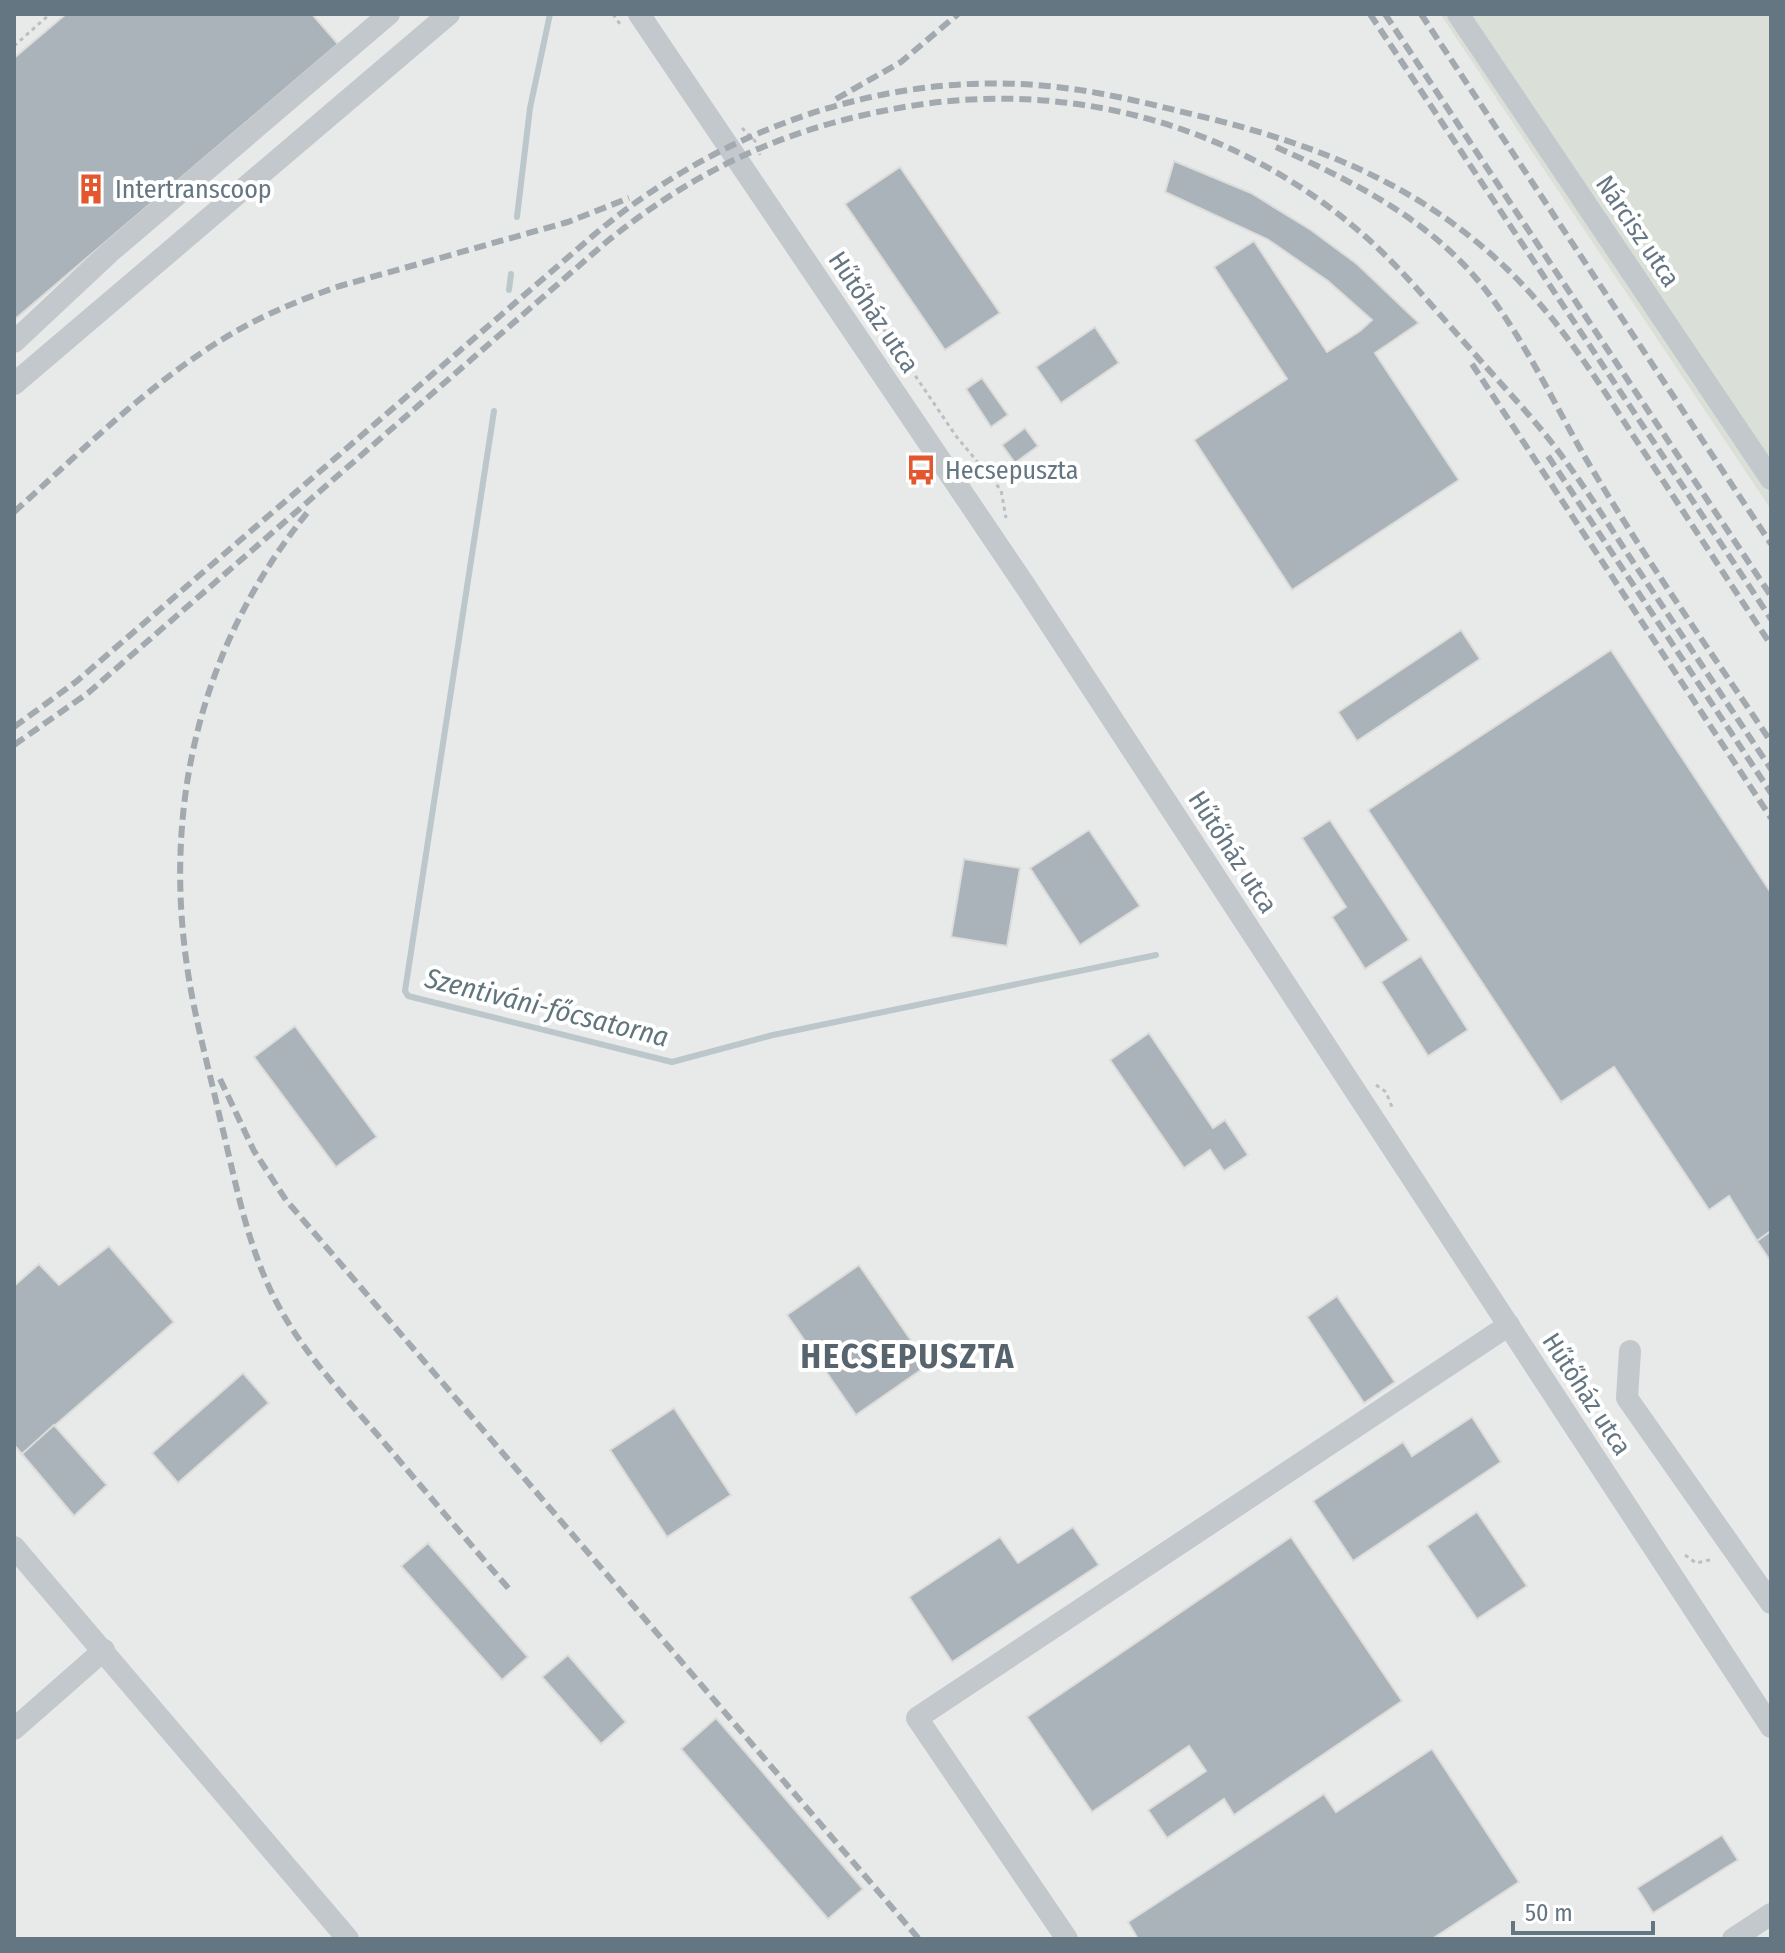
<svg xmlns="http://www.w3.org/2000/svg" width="1785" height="1953" font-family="'Fira Sans Condensed',sans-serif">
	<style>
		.built { fill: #e8e9e9 }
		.green { fill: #dadfd7 }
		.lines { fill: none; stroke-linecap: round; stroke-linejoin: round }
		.stream { stroke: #bbc7cb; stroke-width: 6 }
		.building { fill: #aab3b9; stroke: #dcdcda; stroke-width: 2 }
		.path { stroke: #bbbfc2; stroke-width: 3; stroke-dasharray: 4 4; stroke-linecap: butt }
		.minor { stroke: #c3c8cc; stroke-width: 22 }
		.rail { stroke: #a2aab0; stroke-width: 6; stroke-dasharray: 12 6; stroke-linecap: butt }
		.labels { text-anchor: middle; stroke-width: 8; stroke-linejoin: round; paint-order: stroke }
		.poi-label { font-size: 26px; fill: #657683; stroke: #fff; text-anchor: start }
		.street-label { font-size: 26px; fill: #657683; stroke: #fff }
		.water-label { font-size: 28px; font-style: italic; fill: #60757c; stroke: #fff }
		.district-label { font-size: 34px; font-weight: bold; letter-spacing: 2px; fill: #57646e; stroke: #fff }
	</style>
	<rect width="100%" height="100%" fill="#fafaf8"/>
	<polygon class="built" points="14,14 1440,14 1771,510 1771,1939 14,1939"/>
	<polygon class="green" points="1440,14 1771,14 1771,510"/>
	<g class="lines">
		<g class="stream">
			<polyline points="517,217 530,108 550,14"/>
			<polyline points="509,290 511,274"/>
			<polyline points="494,411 405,991 408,996 672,1062 773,1035 1156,955"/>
		</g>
	</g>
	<g class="building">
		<polygon points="66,14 312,14 338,44 14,320 14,58"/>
		<polygon points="1174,161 1251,193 1311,230 1357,264 1419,323 1375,353 1459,480 1292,590 1194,440 1287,379 1214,267 1254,241 1327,352 1360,331 1372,320 1328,281 1267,239 1165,192"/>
		<polygon points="900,167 1000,313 945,350 845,204"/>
		<polygon points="1095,327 1119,363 1061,403 1036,367"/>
		<polygon points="982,378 1008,415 991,427 966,389"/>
		<polygon points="1025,428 1038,446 1015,463 1002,445"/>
		<polygon points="1461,630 1480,659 1357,741 1338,712"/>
		<polygon points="1611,650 1771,893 1771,1231 1757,1241 1729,1196 1709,1210 1614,1067 1561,1102 1368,810"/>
		<polygon points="1330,820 1409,940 1365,969 1332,917 1346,907 1302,838"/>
		<polygon points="1089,830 1140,906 1080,945 1030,868"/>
		<polygon points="964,859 1020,868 1007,946 951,937"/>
		<polygon points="1421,956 1468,1030 1428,1056 1381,982"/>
		<polygon points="295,1026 377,1137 336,1167 254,1057"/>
		<polygon points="1149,1033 1213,1128 1225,1120 1248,1155 1224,1171 1210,1150 1184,1168 1110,1060"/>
		<polygon points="1771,1231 1771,1262 1757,1241"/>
		<polygon points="109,1246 174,1322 22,1454 14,1445 14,1286 39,1264 59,1285"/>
		<polygon points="859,1265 928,1365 856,1415 787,1315"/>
		<polygon points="1337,1296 1395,1382 1364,1403 1307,1317"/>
		<polygon points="243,1373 269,1403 178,1483 152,1453"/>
		<polygon points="674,1408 731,1495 667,1537 610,1450"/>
		<polygon points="1472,1417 1501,1462 1353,1561 1313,1501 1403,1442 1412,1456"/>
		<polygon points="54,1425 107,1485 74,1516 22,1454"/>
		<polygon points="1477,1512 1527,1586 1477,1619 1427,1546"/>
		<polygon points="1073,1527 1099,1565 952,1662 909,1597 1000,1537 1018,1563"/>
		<polygon points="1291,1537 1402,1701 1234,1815 1224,1799 1167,1838 1148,1810 1206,1771 1189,1746 1092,1812 1027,1717"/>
		<polygon points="428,1543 528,1657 502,1680 401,1566"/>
		<polygon points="568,1655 626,1722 601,1744 542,1677"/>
		<polygon points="716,1718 863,1889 828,1919 681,1749"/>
		<polygon points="1432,1749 1519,1882 1432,1939 1138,1939 1128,1922 1324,1794 1336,1812"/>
		<polygon points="1722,1835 1738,1860 1653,1913 1637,1888"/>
	</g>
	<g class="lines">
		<g class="path">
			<polyline points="613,14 622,27"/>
			<polyline points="14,46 50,14"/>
			<polyline points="742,128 755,141 760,155"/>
			<polyline points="858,299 885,331 956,436 1001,490 1006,518"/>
			<polyline points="1376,1085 1386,1092 1392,1107"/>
			<polyline points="1685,1555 1696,1563 1714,1559"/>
		</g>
		<g class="minor">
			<polyline points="639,14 1024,584 1771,1727"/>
			<polyline points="1458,14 1771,479"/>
			<polyline points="14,342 110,252 389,14"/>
			<polyline points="14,384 449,14"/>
			<polyline points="1630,1351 1627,1398 1771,1603"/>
			<polyline points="14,1547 348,1939"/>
			<polyline points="14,1729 104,1650"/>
			<polyline points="1067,1939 917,1718 1509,1325"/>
			<polyline points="1733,1939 1771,1914"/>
		</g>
		<g class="rail">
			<polyline points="1370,14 1771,619"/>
			<polyline points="1385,14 1771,596"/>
			<polyline points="1421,14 1771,544"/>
			<polyline points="836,99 901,62 958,14"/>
			<path d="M1276,147C1357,183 1437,223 1491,297C1533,354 1561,419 1598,479C1652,569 1713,655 1771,742"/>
			<polyline points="1472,364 1771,818"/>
			<polyline points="1548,456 1771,793"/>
			<path d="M14,512C81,452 146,386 223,339C260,316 299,300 340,286L568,222L629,198"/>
			<path d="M307,513C202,643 163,802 187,966C194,1016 208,1065 219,1114C236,1182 247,1252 283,1314C308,1357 343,1395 376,1433C420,1485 464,1537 509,1589"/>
			<path d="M14,727L77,681L595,234C719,130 884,70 1047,86C1103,91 1157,106 1212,119C1325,148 1422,187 1507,269C1558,318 1596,378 1634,437C1680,506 1725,576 1771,645"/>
			<path d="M14,745L88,693L604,244C703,163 804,120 931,103C1082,84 1236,128 1353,226C1398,263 1434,309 1473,352C1499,382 1527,411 1552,443C1583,483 1609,526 1637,568C1682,635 1726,702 1771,769"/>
			<polyline points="220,1079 254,1151 286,1200 919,1939"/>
		</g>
	</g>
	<defs>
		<g id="building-bare" transform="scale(2.4)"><path d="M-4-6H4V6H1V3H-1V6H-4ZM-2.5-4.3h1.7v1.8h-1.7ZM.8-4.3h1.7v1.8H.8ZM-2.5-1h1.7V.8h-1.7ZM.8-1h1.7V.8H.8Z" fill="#e4572e" stroke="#fff" stroke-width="2.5" paint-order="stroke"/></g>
		<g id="bus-bare" transform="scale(2.4)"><path d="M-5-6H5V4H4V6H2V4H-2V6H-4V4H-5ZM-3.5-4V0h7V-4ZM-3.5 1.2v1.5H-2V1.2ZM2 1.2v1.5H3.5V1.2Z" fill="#e4572e" stroke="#fff" stroke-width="2.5" paint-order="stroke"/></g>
	</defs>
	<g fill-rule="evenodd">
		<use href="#building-bare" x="91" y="189"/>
		<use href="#bus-bare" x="921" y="470"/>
	</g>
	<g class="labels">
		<g class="poi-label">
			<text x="115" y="198">Intertranscoop</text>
			<text x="945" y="479">Hecsepuszta</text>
		</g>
		<g class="street-label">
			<text transform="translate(1638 231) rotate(56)" y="9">Nárcisz utca</text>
			<text transform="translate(874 312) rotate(56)" y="9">Hűtőház utca</text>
			<text transform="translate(1233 852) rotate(57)" y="9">Hűtőház utca</text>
			<text transform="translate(1587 1394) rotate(57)" y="9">Hűtőház utca</text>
		</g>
		<g class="water-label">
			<text transform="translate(547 1007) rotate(14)" y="10">Szentiváni-főcsatorna</text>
		</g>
		<g class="district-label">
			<text x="908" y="1368">HECSEPUSZTA</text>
		</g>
	</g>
	<rect width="1785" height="1953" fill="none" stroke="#657683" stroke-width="32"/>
	<path d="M1513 1921v12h140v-12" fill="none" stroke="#657683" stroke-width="4"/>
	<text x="1525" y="1921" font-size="24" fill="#657683" stroke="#ffffff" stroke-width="6" paint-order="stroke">50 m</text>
</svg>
